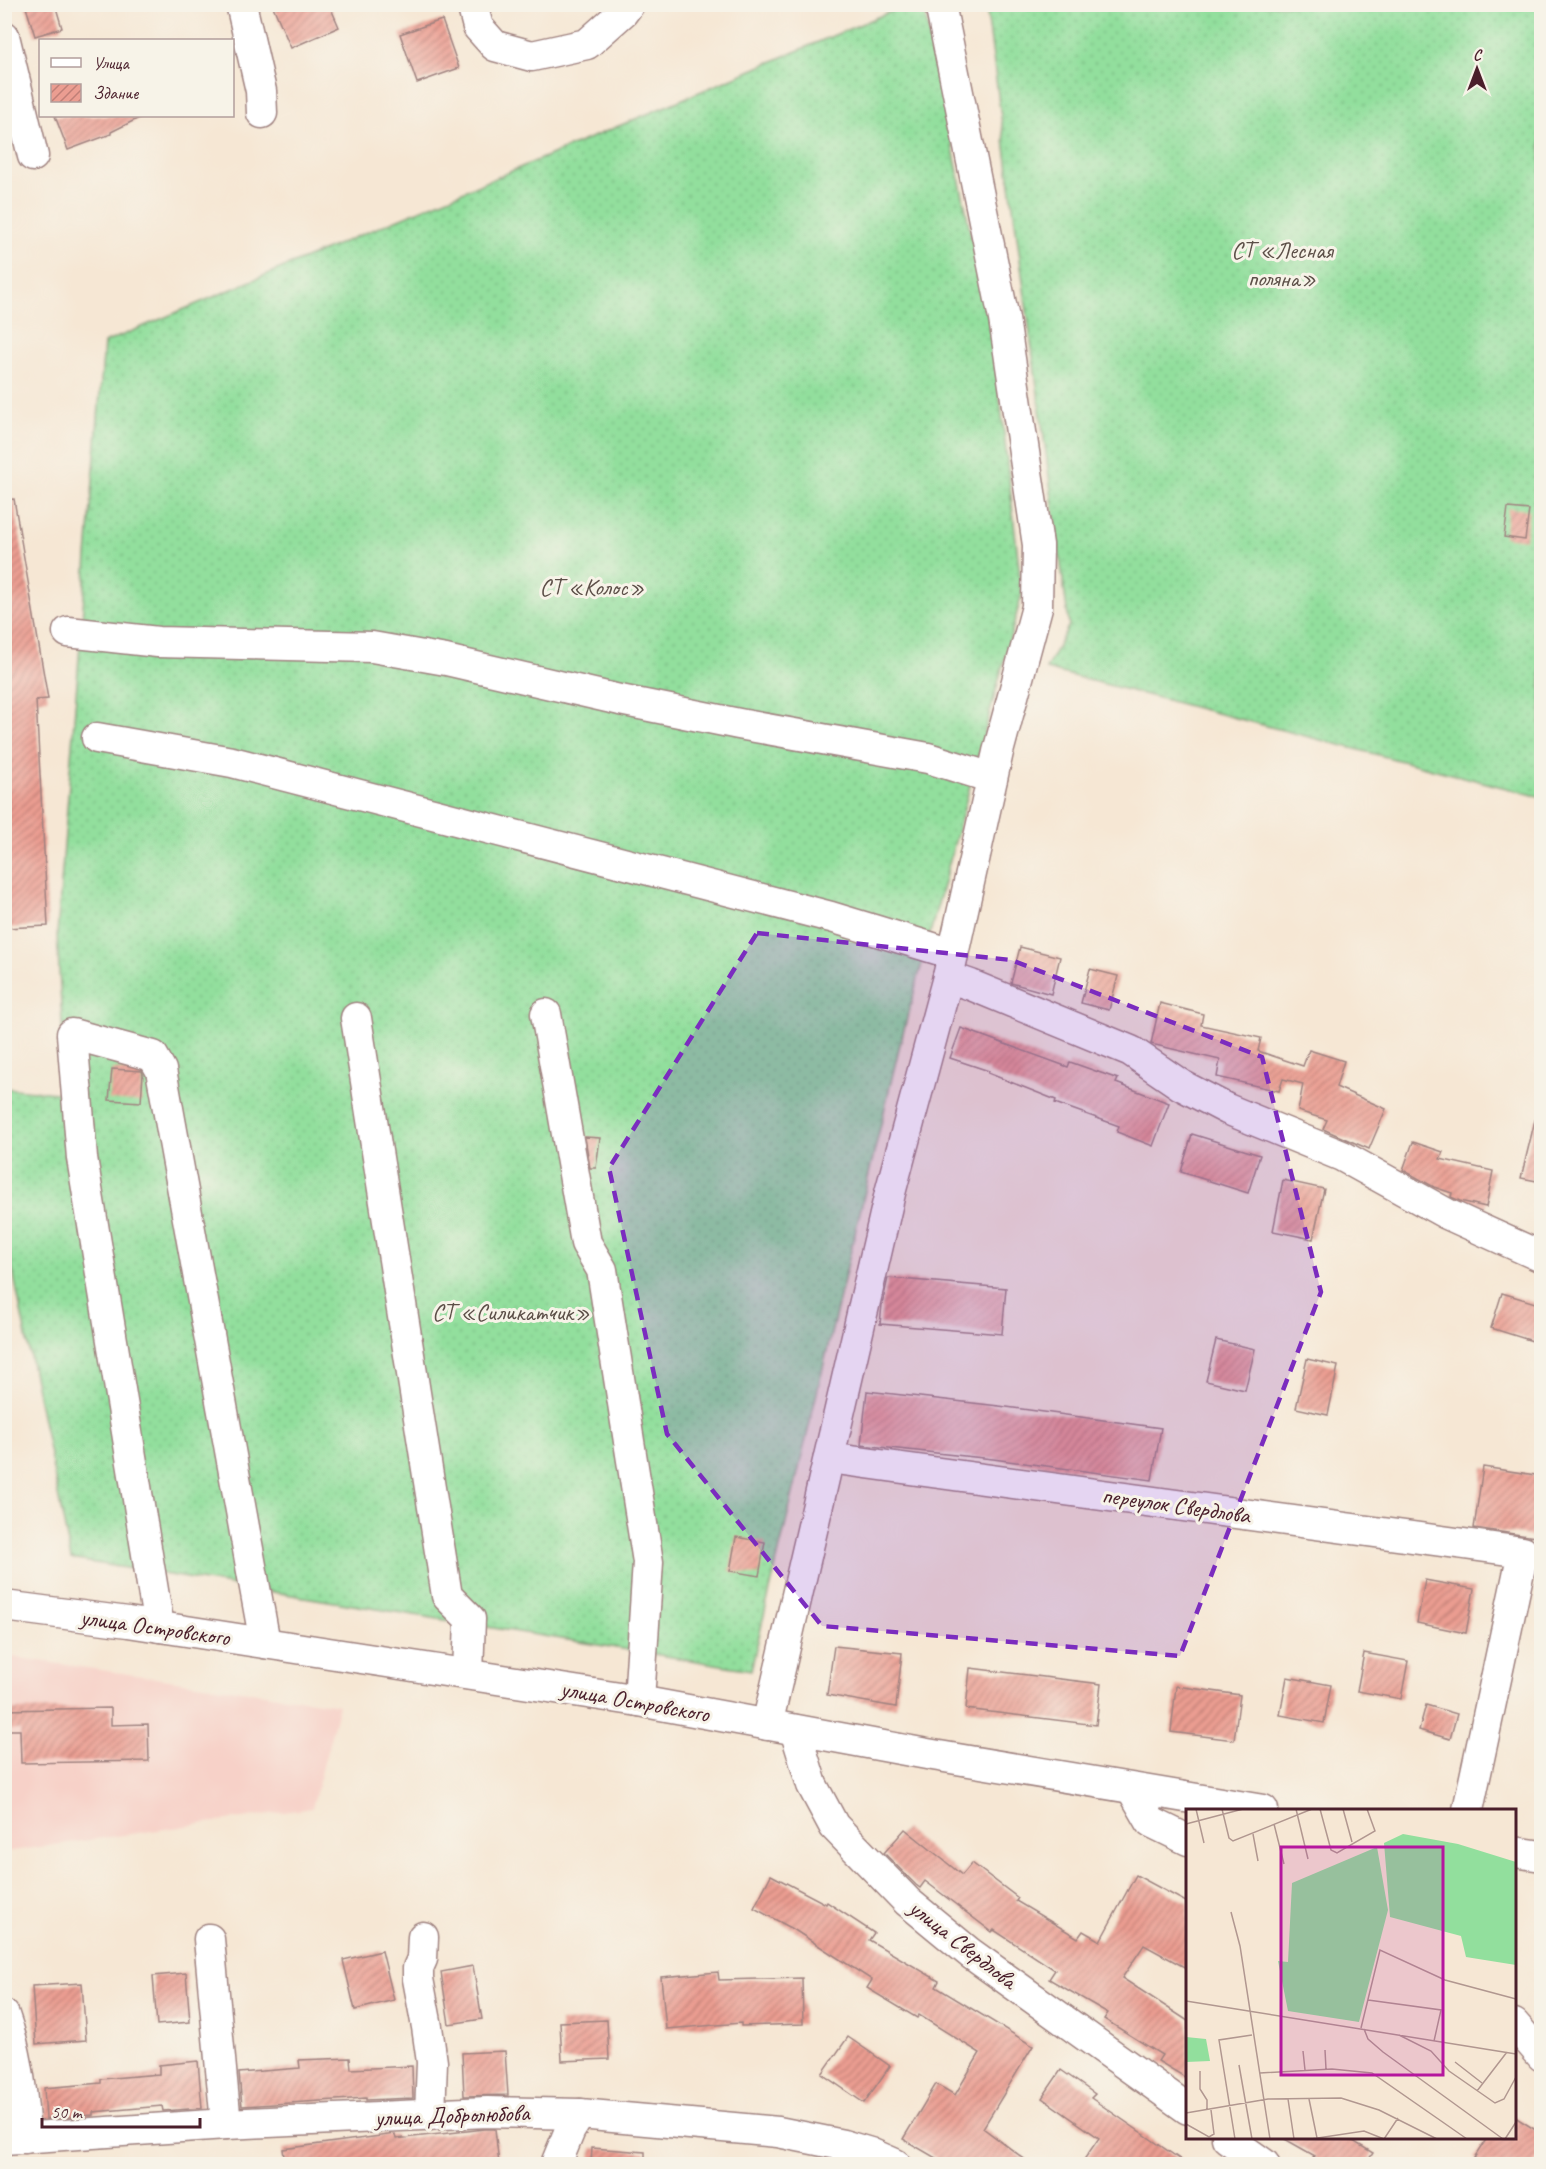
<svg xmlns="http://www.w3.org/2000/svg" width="1546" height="2169" font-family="Caveat,sans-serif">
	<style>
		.built { fill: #f7d1c8 }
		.garden { fill: url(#garden-dots); stroke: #6e7f64; stroke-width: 1.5 }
		.building { fill: url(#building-hatch) }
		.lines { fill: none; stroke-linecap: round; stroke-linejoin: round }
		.minor-casing { stroke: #a08380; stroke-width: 33 }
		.minor { stroke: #fff; stroke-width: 30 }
		.marked { fill: #7b2cbf; fill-opacity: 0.2; stroke: #7b2cbf; stroke-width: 4.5; stroke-dasharray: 12 8; stroke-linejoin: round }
		.labels { text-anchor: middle; stroke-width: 6; stroke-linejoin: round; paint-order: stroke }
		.park-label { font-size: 24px; fill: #5c4f48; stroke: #f7f3e8 }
		.street-label { font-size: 24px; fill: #4a1f2b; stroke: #f7f3e8 }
		.inset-road { fill: none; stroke: #b19790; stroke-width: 1.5 }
		.view { fill: #b5179e; fill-opacity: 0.15; stroke: #b5179e; stroke-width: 3 }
		.inset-edge { fill: none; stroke: #4a1f2b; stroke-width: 3 }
	</style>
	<defs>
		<pattern id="garden-dots" width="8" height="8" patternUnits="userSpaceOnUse" patternTransform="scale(1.5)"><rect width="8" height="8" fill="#92df9d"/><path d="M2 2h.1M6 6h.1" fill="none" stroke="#7fbf87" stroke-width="1.8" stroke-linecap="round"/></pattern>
		<pattern id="building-hatch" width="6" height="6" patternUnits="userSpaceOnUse" patternTransform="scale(1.5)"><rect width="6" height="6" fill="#eb9d91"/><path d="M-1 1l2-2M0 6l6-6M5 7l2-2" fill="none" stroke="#c07f77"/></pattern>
	</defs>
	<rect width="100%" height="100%" fill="#f7f3e8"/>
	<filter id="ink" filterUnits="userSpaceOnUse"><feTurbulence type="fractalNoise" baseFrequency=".0167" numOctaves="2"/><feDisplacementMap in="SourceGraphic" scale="12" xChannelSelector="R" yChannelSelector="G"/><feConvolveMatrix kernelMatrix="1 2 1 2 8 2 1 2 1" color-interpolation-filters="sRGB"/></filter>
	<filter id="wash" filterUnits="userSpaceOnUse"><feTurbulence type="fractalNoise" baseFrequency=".008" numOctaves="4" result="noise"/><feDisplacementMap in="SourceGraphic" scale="24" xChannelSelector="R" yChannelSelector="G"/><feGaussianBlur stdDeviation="1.35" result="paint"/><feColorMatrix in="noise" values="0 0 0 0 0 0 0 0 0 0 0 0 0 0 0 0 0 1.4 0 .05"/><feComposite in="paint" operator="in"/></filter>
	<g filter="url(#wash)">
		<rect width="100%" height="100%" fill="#f6e7d4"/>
		<polygon class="built" points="5,1656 339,1705 312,1808 5,1852"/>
		<g class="garden">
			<polygon points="906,5 923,5 994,345 1022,594 899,1048 751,1670 71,1559 5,1232 4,1088 66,1094 57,934 104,343"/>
			<polygon points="986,5 1541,5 1541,797 1046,669 1069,625"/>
		</g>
		<g id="blocks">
			<g class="building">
				<polygon points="25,4 55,4 62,28 35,36"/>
				<polygon points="272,4 329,4 339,27 291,48"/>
				<polygon points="442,20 459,68 417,83 400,34"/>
				<polygon points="55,116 143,116 111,132 111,134 68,150"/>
				<polygon points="14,499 48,699 36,700 48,926 4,928 4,500"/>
				<polygon points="1508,508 1529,510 1525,540 1504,537"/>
				<polygon points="1020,947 1060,957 1051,994 1011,983"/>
				<polygon points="1090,969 1118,976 1109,1010 1081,1003"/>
				<polygon points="1160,1003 1203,1014 1201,1025 1261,1038 1258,1051 1303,1066 1309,1050 1344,1061 1336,1087 1386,1109 1369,1149 1323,1129 1327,1120 1298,1111 1303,1084 1283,1079 1279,1091 1217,1077 1220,1060 1151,1044"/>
				<polygon points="961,1028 1068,1067 1070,1062 1118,1079 1116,1083 1169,1103 1153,1146 1117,1132 1119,1126 1055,1103 1056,1100 988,1073 989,1071 950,1058"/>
				<polygon points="112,1069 142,1071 143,1074 141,1102 109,1100"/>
				<polygon points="1535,1120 1542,1121 1542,1182 1521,1178"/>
				<polygon points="1192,1134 1260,1155 1248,1193 1181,1172"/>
				<polygon points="585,1137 600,1138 596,1168 590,1168"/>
				<polygon points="1413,1142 1443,1152 1440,1159 1493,1171 1486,1207 1460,1201 1451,1197 1452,1193 1434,1187 1403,1170"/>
				<polygon points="1283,1180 1324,1189 1313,1239 1273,1231"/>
				<polygon points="888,1278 1006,1288 1002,1334 880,1324 882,1305"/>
				<polygon points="1502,1293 1542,1305 1542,1344 1491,1328"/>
				<polygon points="1216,1340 1255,1349 1245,1390 1206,1381"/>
				<polygon points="1307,1359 1338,1366 1328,1415 1296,1408"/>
				<polygon points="867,1391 999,1406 1161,1428 1152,1480 993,1459 861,1445"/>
				<polygon points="1483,1467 1542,1476 1542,1538 1474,1528"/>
				<polygon points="736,1537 765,1542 759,1576 730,1571"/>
				<polygon points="1425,1580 1474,1589 1466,1633 1417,1623"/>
				<polygon points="834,1646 902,1653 896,1707 827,1695"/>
				<polygon points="1364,1653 1408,1661 1401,1699 1357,1691"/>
				<polygon points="970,1668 1101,1684 1096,1725 966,1709"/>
				<polygon points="1287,1677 1331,1685 1324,1723 1280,1715"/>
				<polygon points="1176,1686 1240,1695 1234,1740 1171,1732"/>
				<polygon points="1426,1705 1457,1714 1450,1739 1419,1730"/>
				<polygon points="111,1708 111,1725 148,1724 149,1761 21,1763 20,1730 4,1730 4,1710"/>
				<polygon points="905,1829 962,1875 972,1863 1018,1898 1016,1901 1078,1938 1083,1931 1100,1941 1136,1875 1188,1903 1188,1969 1144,1945 1122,1978 1188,2021 1188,2079 1158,2061 1162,2055 1104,2019 1108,2013 1049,1979 1055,1970 994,1930 992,1932 925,1881 920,1888 916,1885 884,1853"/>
				<polygon points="771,1875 826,1904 827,1902 874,1933 869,1940 939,1981 936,1987 1033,2046 983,2128 1031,2164 946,2164 903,2139 936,2084 955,2095 980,2053 919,2015 917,2018 867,1988 872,1980 793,1929 754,1908"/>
				<polygon points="382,1951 394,2000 355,2010 343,1960"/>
				<polygon points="473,1966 482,2019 449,2024 441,1972"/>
				<polygon points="718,1972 719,1980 802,1978 803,2024 741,2026 741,2023 666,2029 661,1977"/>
				<polygon points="186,1973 190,2022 157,2025 153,1976"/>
				<polygon points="82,1983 86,2040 36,2044 32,1986"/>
				<polygon points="607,2020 609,2059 562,2061 560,2022"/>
				<polygon points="848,2037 890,2066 864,2103 822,2074"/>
				<polygon points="505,2051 508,2095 464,2096 462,2053"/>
				<polygon points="350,2058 351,2069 412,2066 413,2098 366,2100 366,2098 242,2106 239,2073 300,2068 299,2060"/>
				<polygon points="198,2061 202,2108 163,2111 162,2106 93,2112 93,2115 46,2119 44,2088 101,2083 101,2079 159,2074 159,2065"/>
				<polygon points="1061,2070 1095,2094 1091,2098 1187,2164 1081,2164 1099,2138 1042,2098"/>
				<polygon points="1515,2117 1542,2134 1542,2153 1534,2164 1485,2164 1474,2158 1487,2138 1515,2138"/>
				<polygon points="485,2129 495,2129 499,2164 285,2164 283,2149 395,2134 396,2139"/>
				<polygon points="1283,2138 1348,2138 1373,2153 1366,2164 1323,2164 1313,2158 1315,2156"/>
				<polygon points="592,2148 645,2152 645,2164 591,2164"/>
			</g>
		</g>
	</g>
	<g filter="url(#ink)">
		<use href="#blocks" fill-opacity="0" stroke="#a08380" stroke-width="1.5"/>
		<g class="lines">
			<g class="minor-casing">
				<g id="minor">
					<polyline points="241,4 261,91 262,113"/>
					<polyline points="472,4 478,27 495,46 532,56 587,44 623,12 629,4"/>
					<polyline points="4,36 33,156"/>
					<polyline points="68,632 158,642 372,647 446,660 620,700 739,724 928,758 992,778"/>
					<polyline points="97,738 232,762 831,917 953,954"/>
					<polyline points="948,977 971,985 1131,1051 1181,1085 1227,1109 1342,1156 1447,1214 1542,1257"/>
					<polyline points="546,1014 586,1243 602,1270 648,1562 639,1701"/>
					<polyline points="356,1018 447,1596 470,1619 468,1674"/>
					<polyline points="829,1458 1523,1552 1468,1810"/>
					<polyline points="4,1606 128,1622 639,1701 927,1754 1263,1810"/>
					<polyline points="159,1627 82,1158 72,1034 153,1056 161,1070 265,1643"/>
					<polyline points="767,1725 890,1193 948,977 998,752 1037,607 1038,545 1004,319 940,4"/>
					<polyline points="795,1730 812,1785 834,1826 908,1902 970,1953 1188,2109"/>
					<polyline points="1132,1789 1151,1822 1188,1840"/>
					<polyline points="1514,1852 1542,1856"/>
					<polyline points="423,1937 422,1959 418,1968 418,1979 427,2027 432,2062 430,2115"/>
					<polyline points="209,1939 226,2124"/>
					<path d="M4,2015C18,2054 23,2096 25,2138"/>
					<polyline points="1514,2024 1542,2056"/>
					<polyline points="1227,2138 1264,2164"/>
					<polyline points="4,2139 226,2124 487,2112 580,2114 778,2132 843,2145 870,2153 895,2164"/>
					<polyline points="556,2164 570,2130 580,2114"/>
				</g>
			</g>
			<use href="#minor" class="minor"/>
		</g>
	</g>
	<path class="marked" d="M757,933L1011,960L1262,1057L1321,1292L1180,1656L822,1626L667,1434L609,1168Z"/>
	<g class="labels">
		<g class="park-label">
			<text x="1282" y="258">СТ «Лесная<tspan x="1282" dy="28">поляна»</tspan></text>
			<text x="592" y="595">СТ «Колос»</text>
			<text x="511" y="1320">СТ «Силикатчик»</text>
		</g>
		<g class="street-label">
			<text transform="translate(1176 1505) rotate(8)" y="8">переулок Свердлова</text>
			<text transform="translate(155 1627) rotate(8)" y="8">улица Островского</text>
			<text transform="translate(635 1701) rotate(10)" y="8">улица Островского</text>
			<text transform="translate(963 1944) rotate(38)" y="8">улица Свердлова</text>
			<text transform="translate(452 2115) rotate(-2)" y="8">улица Добролюбова</text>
		</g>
	</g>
	<g transform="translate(1186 1809)">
		<rect width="330" height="330" fill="#f6e7d4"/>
		<path d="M217,25L272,35L330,53V156L280,148L275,127L204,108L198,34ZM191,38L202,101L173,213L102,202L92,152L102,153L106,74ZM0,228L20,230L24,252L0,253Z" fill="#92df9d"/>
		<path class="inset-road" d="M10,0L18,34M36,0L43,29L47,32L126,0M110,0L122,50M134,0L145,41L151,44L189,22L181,0M157,0L166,33M0,15L57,0M88,15L98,55M67,25L72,52M45,103L54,137L84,330M182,191L255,201L248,232M0,192L330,245M175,219L194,141L259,171L330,190M178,220L182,230L197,243L317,330M213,226L245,242L263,262L309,294L318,290L330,268M139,241L140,260M117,242L119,261M269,253L296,274M53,256L66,330M14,262V280L21,291V301M74,264L146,260L186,264L281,330M291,282L321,243M102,290L108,330M123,290L131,329M0,304L82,290L155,289L193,301L251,330M0,315L23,328L28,325L25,301M49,330L33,231L66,226M125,330L178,322L198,330M198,330L212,309M319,330L330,313"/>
		<path class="view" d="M95,38H257V266H95Z"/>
		<rect width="330" height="330" class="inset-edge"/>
	</g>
	<rect width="1546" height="2169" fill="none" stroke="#f7f3e8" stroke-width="24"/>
	<rect x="39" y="39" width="195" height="78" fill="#f7f3e8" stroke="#b29e9c" stroke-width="1.5"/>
	<rect x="51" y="58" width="30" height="9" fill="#ffffff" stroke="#b29e9c" stroke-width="1.5"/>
	<text x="93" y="69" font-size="18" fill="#4a1f2b">Улица</text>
	<rect x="51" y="84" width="30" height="18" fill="url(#building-hatch)" stroke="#b29e9c" stroke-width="1.5"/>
	<text x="93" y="99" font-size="18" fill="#4a1f2b">Здание</text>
	<g transform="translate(1477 69)" stroke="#f7f3e8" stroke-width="4.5" paint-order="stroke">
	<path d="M0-4.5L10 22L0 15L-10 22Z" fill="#4a1f2b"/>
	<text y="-9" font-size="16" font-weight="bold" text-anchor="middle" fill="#4a1f2b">С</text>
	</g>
	<path d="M42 2118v9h158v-9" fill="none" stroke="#4a1f2b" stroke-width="3"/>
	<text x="51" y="2118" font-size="18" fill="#4a1f2b" stroke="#f7f3e8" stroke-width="4.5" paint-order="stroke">50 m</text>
</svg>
